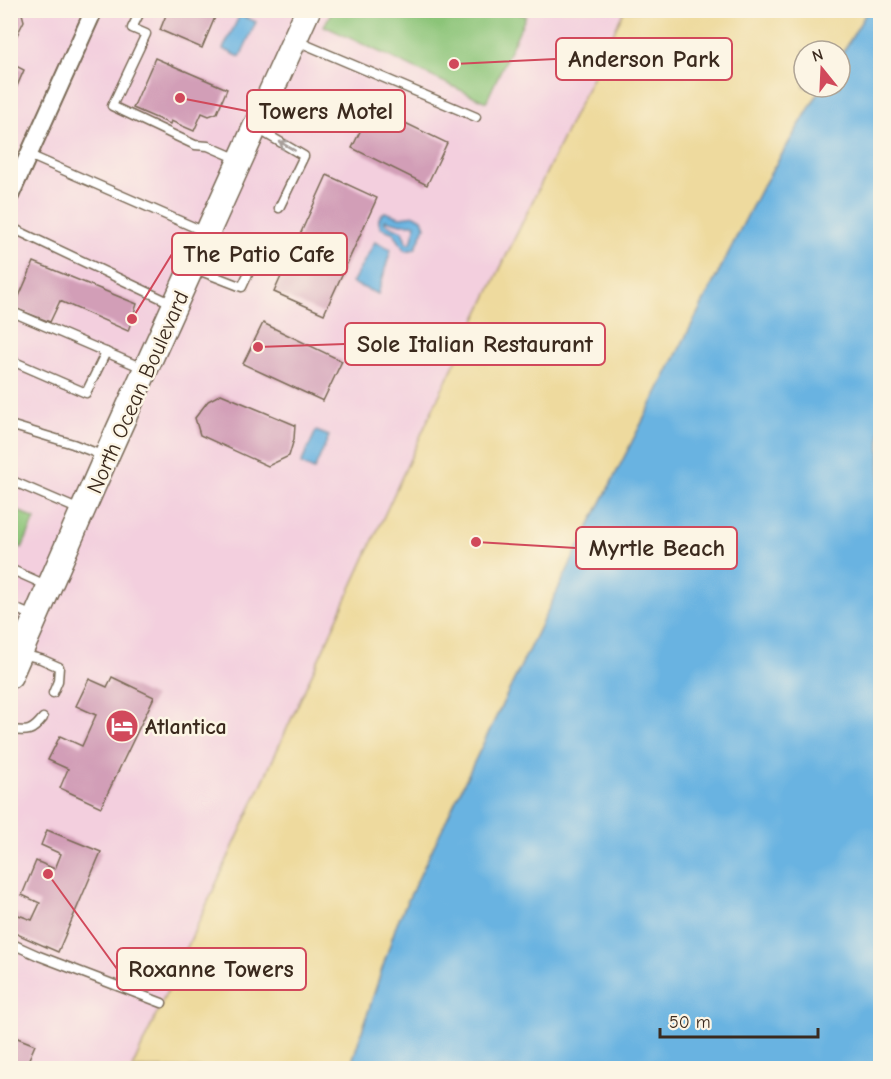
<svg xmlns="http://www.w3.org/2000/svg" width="891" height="1079" font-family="'Comic Neue',sans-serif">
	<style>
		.built { fill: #f3cfde }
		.green { fill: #8bc478; stroke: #63774b; stroke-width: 1.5 }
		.sand { fill: #eeda9e; stroke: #94825e; stroke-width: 1.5 }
		.water { fill: #69b3e1; stroke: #526e80; stroke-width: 1.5; fill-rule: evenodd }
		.building { fill: #d29eb7 }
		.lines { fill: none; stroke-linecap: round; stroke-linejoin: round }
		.service-casing { stroke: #796955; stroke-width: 11 }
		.minor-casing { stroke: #796955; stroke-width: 20 }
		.secondary-casing { stroke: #796955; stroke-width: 27 }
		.service { stroke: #fff; stroke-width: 8 }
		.minor { stroke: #fff; stroke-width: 16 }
		.secondary { stroke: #fff; stroke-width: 24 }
		.oneway { stroke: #a79f9a }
		.labels { text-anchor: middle; stroke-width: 5; stroke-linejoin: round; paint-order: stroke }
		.street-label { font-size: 22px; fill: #3b2a1e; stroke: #fcf5e5 }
		.poi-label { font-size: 22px; font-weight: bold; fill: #3b2a1e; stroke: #fcf5e5; text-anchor: start }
		.leader { fill: none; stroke: #d1495b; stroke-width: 2 }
		.callout-dot { fill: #d1495b; stroke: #fcf5e5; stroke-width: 2 }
		.callout { fill: #fcf5e5; stroke: #d1495b; stroke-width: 2 }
		.callout-label { font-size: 24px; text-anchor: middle; font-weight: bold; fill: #3b2a1e }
	</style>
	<rect width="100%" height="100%" fill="#fcf5e5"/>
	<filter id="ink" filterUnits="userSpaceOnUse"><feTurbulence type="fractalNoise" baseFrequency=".0167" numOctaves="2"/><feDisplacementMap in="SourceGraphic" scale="12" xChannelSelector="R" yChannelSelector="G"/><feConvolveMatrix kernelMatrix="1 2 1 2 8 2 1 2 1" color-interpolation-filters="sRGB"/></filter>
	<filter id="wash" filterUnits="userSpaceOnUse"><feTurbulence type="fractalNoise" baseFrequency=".008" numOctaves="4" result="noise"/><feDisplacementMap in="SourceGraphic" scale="24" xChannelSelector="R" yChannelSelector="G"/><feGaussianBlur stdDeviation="1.35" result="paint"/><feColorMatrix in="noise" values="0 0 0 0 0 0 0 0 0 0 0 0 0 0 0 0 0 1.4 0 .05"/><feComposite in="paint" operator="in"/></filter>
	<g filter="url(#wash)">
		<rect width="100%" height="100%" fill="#eddfbc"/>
		<polygon class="built" points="10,11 624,11 436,402 132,1068 11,1068"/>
		<g class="green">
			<polygon points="513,11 526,16 486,102 324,26 332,11"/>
			<polygon points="11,507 35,519 22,548 11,543"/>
		</g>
		<polygon class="sand" points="624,11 868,11 840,57 840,51 804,51 804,87 822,87 760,191 585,534 466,779 397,923 350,1068 132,1068 436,402"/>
		<g class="water">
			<polygon points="868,10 880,11 880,1068 350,1068 397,923 466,779 585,534 760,191 822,87 840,87 840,57"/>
			<polygon points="240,15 256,22 240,57 223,49"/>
			<path d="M385,212L400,217L415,215L422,219L425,227L415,249L406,251L403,248L394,233L381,228C377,221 378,216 385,212ZM385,220L401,224H416L411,243H407L402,231L385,223Z"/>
			<polygon points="375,242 391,249 378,294 352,283"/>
			<polygon points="316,431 329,436 314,470 301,464"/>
		</g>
		<g id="blocks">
			<g class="building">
				<polygon points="10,10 21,10 24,21 16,37 10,34"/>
				<polygon points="168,10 218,10 202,48 160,30"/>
				<polygon points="155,58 227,89 217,113 209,116 202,113 194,131 171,121 170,124 133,108"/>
				<polygon points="10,63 24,70 10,102"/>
				<polygon points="372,107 447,143 427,185 352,148"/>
				<polygon points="327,175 377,198 324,314 274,292"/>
				<polygon points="34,262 137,304 128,331 60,301 50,322 14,308"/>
				<polygon points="263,323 342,361 323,401 243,364"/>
				<polygon points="221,394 295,425 294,439 289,456 268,466 200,435 195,418 208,401"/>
				<polygon points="112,677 154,697 101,807 60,788 68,769 48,760 60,736 82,746 96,715 76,706 89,679 107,687"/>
				<polygon points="47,830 101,852 58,952 10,931 10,920 13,913 32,920 40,903 22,895 36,861 55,869 61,854 41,845"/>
				<polygon points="10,1035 35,1045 25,1068 10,1068"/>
			</g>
		</g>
	</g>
	<g filter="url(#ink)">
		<use href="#blocks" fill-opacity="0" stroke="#796955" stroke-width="1.5"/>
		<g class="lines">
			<g class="service-casing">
				<g id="service">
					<polyline points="141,10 132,28 146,34 112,106 195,145 208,146 238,159"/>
					<polyline points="297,41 476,117"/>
					<polyline points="256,128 304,156 279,208"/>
					<polyline points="29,155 205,232"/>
					<polyline points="10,227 173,304"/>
					<polyline points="193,268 242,287 264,240"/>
					<polyline points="10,311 145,369"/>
					<polyline points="10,360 86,393 106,352"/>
					<polyline points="10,425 73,444 104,456"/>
					<polyline points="10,480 82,511"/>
					<polyline points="10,569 48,586"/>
					<polyline points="10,606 35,617"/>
					<polyline points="22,654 41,659 59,667 58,681 53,693"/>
					<path d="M10,730C28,732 32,732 43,718"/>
					<polyline points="10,943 39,956 162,1003"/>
				</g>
			</g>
			<g class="minor-casing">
				<polyline id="minor" points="10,196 94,10"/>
			</g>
			<g class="secondary-casing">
				<polyline id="secondary" points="10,676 106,457 308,10"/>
			</g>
			<use href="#service" class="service"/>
			<use href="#minor" class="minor"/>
			<use href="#secondary" class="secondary"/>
		</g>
		<defs><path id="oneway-shaft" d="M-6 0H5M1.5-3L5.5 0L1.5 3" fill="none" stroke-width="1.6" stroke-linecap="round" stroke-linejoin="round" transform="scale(1.5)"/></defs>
		<use class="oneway" href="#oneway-shaft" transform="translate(287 146) rotate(-150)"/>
	</g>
	<defs>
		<g id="hotel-disc" transform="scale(1.725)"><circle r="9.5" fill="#d1495b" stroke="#fcf5e5"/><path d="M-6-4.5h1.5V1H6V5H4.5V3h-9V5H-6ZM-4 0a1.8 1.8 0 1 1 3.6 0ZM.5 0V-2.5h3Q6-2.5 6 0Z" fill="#fff"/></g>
	</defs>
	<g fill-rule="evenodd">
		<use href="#hotel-disc" x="122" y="726"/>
	</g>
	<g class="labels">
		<g class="street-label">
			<text transform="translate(137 392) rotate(-66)" y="8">North Ocean Boulevard</text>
		</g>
		<g class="poi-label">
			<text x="145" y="734">Atlantica</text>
		</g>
	</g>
	<path class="leader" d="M454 64L556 59M180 98L247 111M132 319L172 254M258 347L345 344M476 542L576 548M48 874L117 969"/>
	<g class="callout-dot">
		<circle cx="454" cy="64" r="6"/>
		<circle cx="180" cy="98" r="6"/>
		<circle cx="132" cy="319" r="6"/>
		<circle cx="258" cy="347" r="6"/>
		<circle cx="476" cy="542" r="6"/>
		<circle cx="48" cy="874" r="6"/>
	</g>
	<g class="callout">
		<rect x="556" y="38" width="176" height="42" rx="6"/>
		<rect x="247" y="90" width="158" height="42" rx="6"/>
		<rect x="172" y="233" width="175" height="42" rx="6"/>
		<rect x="345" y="323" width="260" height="42" rx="6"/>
		<rect x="576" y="527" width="161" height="42" rx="6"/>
		<rect x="117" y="948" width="189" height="42" rx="6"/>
	</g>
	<g class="callout-label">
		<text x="644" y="67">Anderson Park</text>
		<text x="326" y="119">Towers Motel</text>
		<text x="259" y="262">The Patio Cafe</text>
		<text x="475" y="352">Sole Italian Restaurant</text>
		<text x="657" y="556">Myrtle Beach</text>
		<text x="211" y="977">Roxanne Towers</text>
	</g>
	<rect width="891" height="1079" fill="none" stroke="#fcf5e5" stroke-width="36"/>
	<g transform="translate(822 69) rotate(342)"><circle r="28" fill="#fcf5e5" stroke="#afa495" stroke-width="1.5"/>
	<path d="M0-4.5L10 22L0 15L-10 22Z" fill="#d1495b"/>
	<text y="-9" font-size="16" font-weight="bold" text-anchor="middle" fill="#3b2a1e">N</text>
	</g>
	<path d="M660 1028v9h158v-9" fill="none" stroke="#3b2a1e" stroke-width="3"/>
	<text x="669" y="1028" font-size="18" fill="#3b2a1e" stroke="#fcf5e5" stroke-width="4.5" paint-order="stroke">50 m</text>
</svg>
